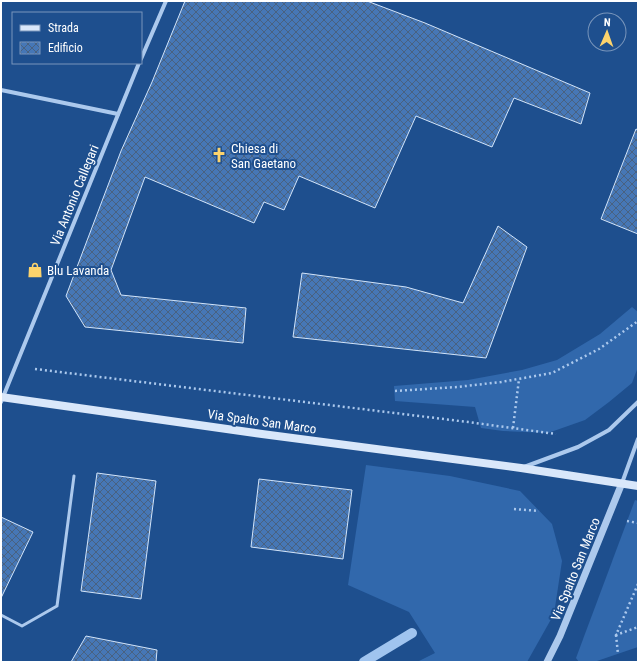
<svg xmlns="http://www.w3.org/2000/svg" width="639" height="663" font-family="'Roboto Condensed',sans-serif">
	<style>
		.grass { fill: #3168ac }
		.lines { fill: none; stroke-linecap: round; stroke-linejoin: round }
		.stream { stroke: #a0c4ef; stroke-width: 10 }
		.building { fill: url(#building-cross-hatch); stroke: #d2e4f9 }
		.path { stroke: #acc9ed; stroke-width: 2.5; stroke-dasharray: 2 3; stroke-linecap: butt }
		.service { stroke: #acc9ed; stroke-width: 3 }
		.minor { stroke: #acc9ed; stroke-width: 4 }
		.tertiary { stroke: #acc9ed; stroke-width: 7 }
		.secondary { stroke: #d9e7fa; stroke-width: 8 }
		.labels { text-anchor: middle; stroke-width: 4; stroke-linejoin: round; paint-order: stroke }
		.poi-label { font-size: 13px; fill: #fff; stroke: #1e4f8e; text-anchor: start }
		.street-label { font-size: 13px; fill: #fff; stroke: #1e4f8e }
	</style>
	<defs>
		<pattern id="building-cross-hatch" width="8" height="8" patternUnits="userSpaceOnUse"><rect width="8" height="8" fill="#4677b6"/><path d="M0 0l8 8M0 8l8-8" fill="none" stroke="#496281"/></pattern>
	</defs>
	<rect width="100%" height="100%" fill="#1e4f8e"/>
	<g class="grass">
		<polygon points="632,307 638,312 638,367 632,383 609,402 585,420 548,433 503,431 481,428 475,407 395,401 394,386 468,380 522,370 557,360 600,334"/>
		<polygon points="366,465 450,476 520,491 552,524 562,561 554,614 527,662 417,662 435,653 409,612 348,585"/>
		<polygon points="635,500 638,501 638,647 594,662 579,662 576,658"/>
	</g>
	<g class="lines">
		<polyline class="stream" points="364,662 412,633"/>
	</g>
	<g class="building">
		<polygon points="185,1 367,1 425,23 590,93 581,124 514,98 492,147 416,116 375,208 299,176 284,210 264,202 254,223 145,177 111,270 121,295 246,308 243,343 85,327 66,296 121,151 152,82"/>
		<polygon points="636,129 638,130 638,234 601,219"/>
		<polygon points="498,226 527,247 486,358 293,337 302,273 406,287 463,303"/>
		<polygon points="97,473 156,481 141,599 81,591"/>
		<polygon points="259,479 352,490 343,559 251,547"/>
		<polygon points="1,517 33,532 1,598"/>
		<polygon points="86,636 157,650 156,662 71,662"/>
	</g>
	<g class="lines">
		<g class="path">
			<polyline points="35,369 468,422 556,434"/>
			<polyline points="395,391 457,387 501,382 552,373 599,349 638,321"/>
			<polyline points="513,428 519,379"/>
			<polyline points="514,509 539,511"/>
			<polyline points="627,521 638,523"/>
			<polyline points="638,584 616,635 638,627"/>
			<polyline points="616,635 618,654"/>
		</g>
		<polyline class="service" points="1,615 22,626 57,606 74,476"/>
		<g class="minor">
			<polyline points="141,59 166,1"/>
			<polyline points="1,90 118,114"/>
			<polyline points="1,402 139,63"/>
			<polyline points="524,467 578,447 609,430 638,402"/>
			<polyline points="622,483 638,439"/>
		</g>
		<polyline class="tertiary" points="547,662 560,636 622,483"/>
		<polyline class="secondary" points="1,397 262,434 521,468 638,486"/>
	</g>
	<defs>
		<g id="church-bare" transform="scale(1.2)"><path d="M-1.2-6h2.4v3.5h3.3v2.4h-3.3V6h-2.4V-.1h-3.3v-2.4h3.3Z" fill="#fcd36c" stroke="#1e4f8e" stroke-width="2.5" paint-order="stroke"/></g>
		<g id="shop-bare" transform="scale(1.2)"><path d="M-5-2.5h2.3a2.7 3.5 0 0 1 5.4 0H5L5.5 6h-11ZM-1.5-2.5h3a1.5 2.3 0 0 0-3 0Z" fill="#fcd36c" stroke="#1e4f8e" stroke-width="2.5" paint-order="stroke"/></g>
	</defs>
	<g fill-rule="evenodd">
		<use href="#church-bare" x="219" y="155"/>
		<use href="#shop-bare" x="35" y="270"/>
	</g>
	<g class="labels">
		<g class="poi-label">
			<text x="231" y="153">Chiesa di<tspan x="231" dy="15">San Gaetano</tspan></text>
			<text x="47" y="275">Blu Lavanda</text>
		</g>
		<g class="street-label">
			<text transform="translate(74 195) rotate(-68)" y="5">Via Antonio Callegari</text>
			<text transform="translate(262 421) rotate(8)" y="5">Via Spalto San Marco</text>
			<text transform="translate(575 569) rotate(-68)" y="5">Via Spalto San Marco</text>
		</g>
	</g>
	<rect width="639" height="663" fill="none" stroke="#ffffff" stroke-width="4"/>
	<rect x="12" y="12" width="130" height="52" fill="#1e4f8e" stroke="#7895bb"/>
	<rect x="20" y="25" width="20" height="6" fill="#d9e7fa" stroke="#7895bb"/>
	<text x="48" y="32" font-size="12" fill="#ffffff">Strada</text>
	<rect x="20" y="42" width="20" height="12" fill="url(#building-cross-hatch)" stroke="#7895bb"/>
	<text x="48" y="52" font-size="12" fill="#ffffff">Edificio</text>
	<g transform="translate(607 32) rotate(2)"><circle r="19" fill="#1e4f8e" stroke="#7895bb"/>
	<path d="M0-3L7 15L0 10L-7 15Z" fill="#fcd36c"/>
	<text y="-6" font-size="11" font-weight="bold" text-anchor="middle" fill="#ffffff">N</text>
	</g>
</svg>
